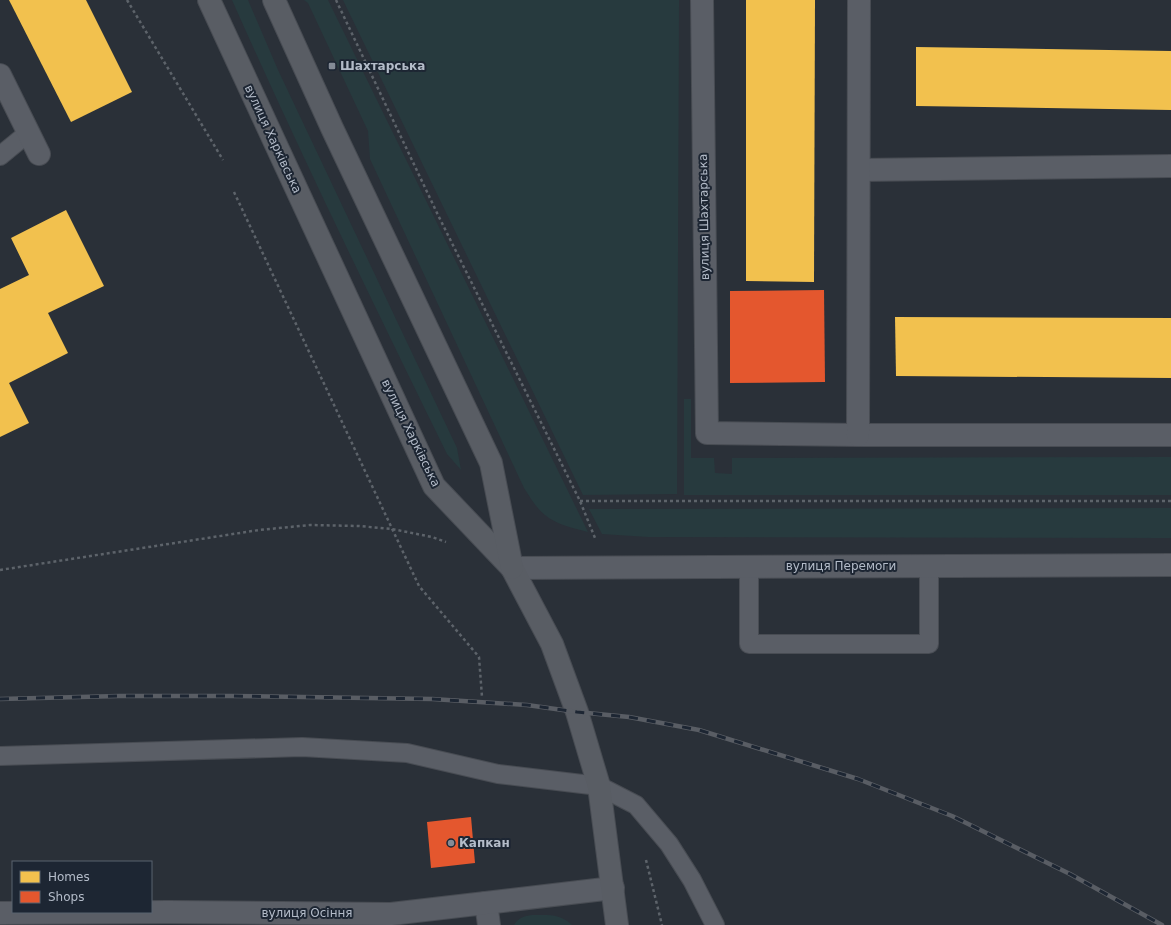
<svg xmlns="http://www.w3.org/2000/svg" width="1171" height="925" font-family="'DejaVu Sans',sans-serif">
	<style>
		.green { fill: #273a3e }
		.homes { fill: #f2c14e }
		.shops { fill: #e4572e }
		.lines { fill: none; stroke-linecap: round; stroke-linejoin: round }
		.lane-casing { stroke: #484c53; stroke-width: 20 }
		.street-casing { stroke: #484c53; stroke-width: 24 }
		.secondary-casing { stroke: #484c53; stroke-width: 24 }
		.path { stroke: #5d636a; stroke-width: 2.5; stroke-dasharray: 3 3; stroke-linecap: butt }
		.lane { stroke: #5a5e66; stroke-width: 18 }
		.street { stroke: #5a5e66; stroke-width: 22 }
		.secondary { stroke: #595d64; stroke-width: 22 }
		.rail-casing { stroke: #595d64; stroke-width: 4.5 }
		.rail { stroke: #1d2633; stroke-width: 3; stroke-dasharray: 9; stroke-linecap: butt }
		.poi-dot { fill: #848b96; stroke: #1d2633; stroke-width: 1.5 }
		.labels { text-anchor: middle; stroke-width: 4; stroke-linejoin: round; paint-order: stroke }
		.poi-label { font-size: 12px; font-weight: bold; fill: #b4bcc9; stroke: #1d2633; text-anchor: start }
		.street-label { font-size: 12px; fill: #b4bcc9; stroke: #1d2633 }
	</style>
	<rect width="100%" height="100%" fill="#2a3038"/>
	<g class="green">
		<path d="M232,0H248L278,70L457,448L461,470L447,454C373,303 300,153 232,0Z"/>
		<path d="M304,0H328L588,532C573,528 557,525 545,515C536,508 530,497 524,488L370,159L368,131L308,3Z"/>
		<polygon points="343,0 679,0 677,494 583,495"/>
		<polygon points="684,399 691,399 691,458 714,458 715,473 732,474 732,458 1171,457 1171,495 684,495"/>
		<polygon points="1171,508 1171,538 648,537 602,534 589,509"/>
		<path d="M532,915C547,915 560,913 572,925H514C518,918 524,916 532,915Z"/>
	</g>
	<g class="homes">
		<polygon points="9,0 86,0 132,92 71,122"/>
		<polygon points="746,0 815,0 814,282 746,281"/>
		<polygon points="916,47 1171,51 1171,110 916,106"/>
		<polygon points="66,210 104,286 48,313 68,353 9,383 29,423 0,437 0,289 29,275 11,238"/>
		<polygon points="895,317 1171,318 1171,378 896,376"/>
	</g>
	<g class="shops">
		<polygon points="824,290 825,382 730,383 730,291"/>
		<polygon points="471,817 475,863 431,868 427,822"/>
	</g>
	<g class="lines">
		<g class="lane-casing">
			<g id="lane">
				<polyline points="0,156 28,133"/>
				<polyline points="749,567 749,644 929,644 929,566"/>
				<polyline points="0,756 302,747 407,753 498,774 599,786 636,805 669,844 692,880 715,925"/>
			</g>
		</g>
		<g class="street-casing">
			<g id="street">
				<polyline points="702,0 707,433 858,435 1171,435"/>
				<polyline points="0,75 39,154"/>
				<polyline points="859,170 1171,166"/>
				<polyline points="858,435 859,0"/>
				<polyline points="512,568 1171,565"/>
				<polyline points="486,903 489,925"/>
				<polyline points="0,913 169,912 391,914 613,888"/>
			</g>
		</g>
		<g class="secondary-casing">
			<g id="secondary">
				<polyline points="209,0 434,486 512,568 552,644 577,712 599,786 617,925"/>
				<polyline points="274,0 332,128 491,463 512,568"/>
			</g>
		</g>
		<g class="path">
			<polyline points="127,0 223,160"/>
			<polyline points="336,0 438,215 580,501 595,538"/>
			<polyline points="234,192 419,586 479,657 482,697"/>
			<polyline points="580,501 1171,501"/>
			<polyline points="0,570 259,530 310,525 359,526 392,529 432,537 446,542"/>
			<polyline points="646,860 662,925"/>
		</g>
		<use href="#lane" class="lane"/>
		<use href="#street" class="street"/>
		<use href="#secondary" class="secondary"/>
		<g class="rail-casing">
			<polyline id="rail" points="0,699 119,696 231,696 432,699 527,705 577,712 629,717 699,730 858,779 952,816 1070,874 1162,925"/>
		</g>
		<use href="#rail" class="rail"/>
	</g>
	<g class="poi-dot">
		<rect x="328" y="62" width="8" height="8" rx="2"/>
		<circle cx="451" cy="843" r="4"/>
	</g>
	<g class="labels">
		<g class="poi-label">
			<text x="340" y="70">Шахтарська</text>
			<text x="459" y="847">Капкан</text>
		</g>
		<g class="street-label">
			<text transform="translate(273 139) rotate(65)" y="4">вулиця Харківська</text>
			<text transform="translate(704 217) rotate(-91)" y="4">вулиця Шахтарська</text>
			<text transform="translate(411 433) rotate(64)" y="4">вулиця Харківська</text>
			<text x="841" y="570">вулиця Перемоги</text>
			<text x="307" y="917">вулиця Осіння</text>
		</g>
	</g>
	<rect x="12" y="861" width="140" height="52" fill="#1d2633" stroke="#59626f"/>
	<rect x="20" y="871" width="20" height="12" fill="#f2c14e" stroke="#59626f"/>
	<text x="48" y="881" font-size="12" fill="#b4bcc9">Homes</text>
	<rect x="20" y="891" width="20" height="12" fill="#e4572e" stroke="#59626f"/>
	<text x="48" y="901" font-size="12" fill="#b4bcc9">Shops</text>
</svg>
